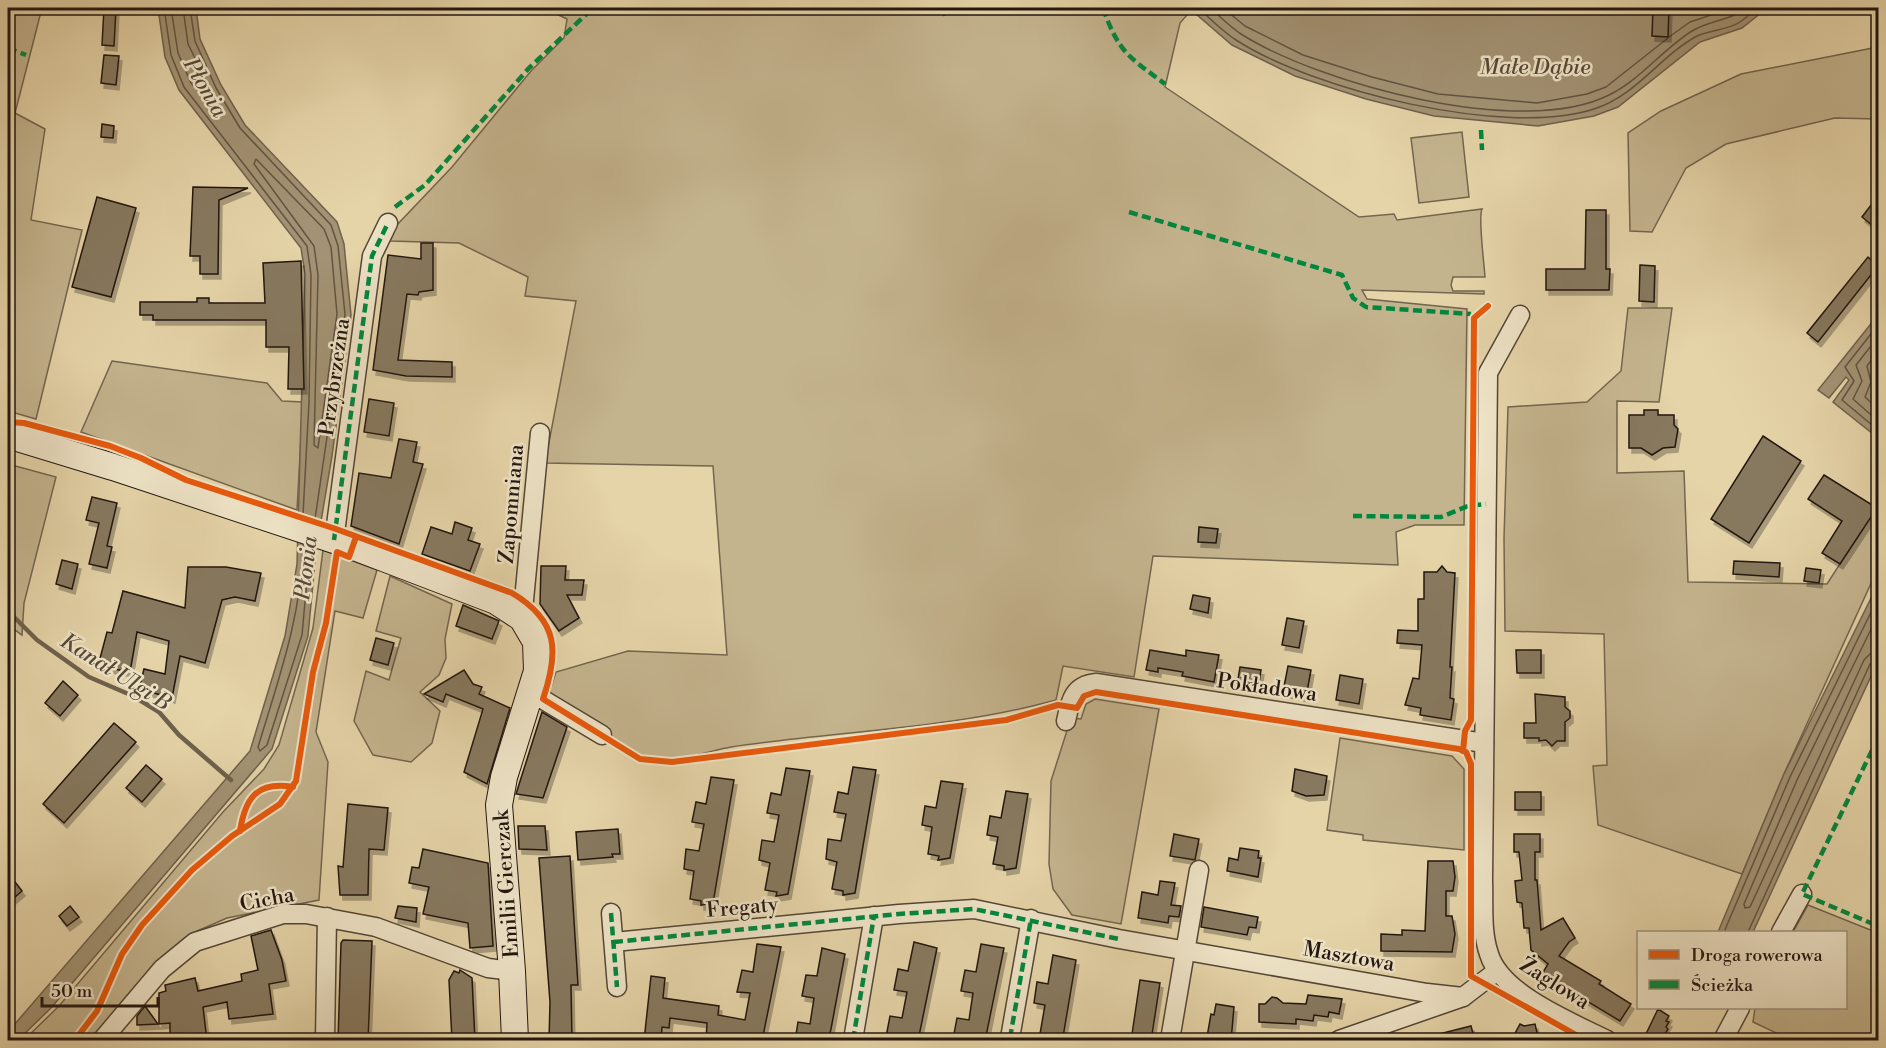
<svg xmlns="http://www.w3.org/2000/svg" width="1886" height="1048" font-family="'Libre Bodoni',serif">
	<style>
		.green { fill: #c4b48e; stroke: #73654f; stroke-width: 1.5 }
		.water { fill: #a39374; stroke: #6f614c; stroke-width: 1.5 }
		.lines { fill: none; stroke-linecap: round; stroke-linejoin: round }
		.shore { stroke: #625442; stroke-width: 1.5 }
		.stream { stroke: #6f614c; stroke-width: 4.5 }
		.building { fill: #87795f; stroke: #221610; stroke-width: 1.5; filter: url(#shadow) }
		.street-casing { stroke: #534636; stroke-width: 21 }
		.secondary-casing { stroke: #221610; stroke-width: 28 }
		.street { stroke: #eee3c6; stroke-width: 18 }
		.secondary { stroke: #eee3c6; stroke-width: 26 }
		.quiet { stroke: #00873e; stroke-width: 4.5; stroke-dasharray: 9 4.5; stroke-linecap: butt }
		.cycleway-casing { stroke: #eee3c6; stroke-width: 10 }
		.cycleway { stroke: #e8590c; stroke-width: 6 }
		.labels { text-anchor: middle; stroke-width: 5; stroke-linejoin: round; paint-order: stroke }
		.street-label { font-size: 21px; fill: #221610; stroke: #eee3c6 }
		.water-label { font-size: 22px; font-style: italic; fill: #564838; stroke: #eee3c6 }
	</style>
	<defs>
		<filter id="shadow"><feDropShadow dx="3" dy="5" stdDeviation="0" flood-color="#0004"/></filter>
	</defs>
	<rect width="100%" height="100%" fill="#e5d4a8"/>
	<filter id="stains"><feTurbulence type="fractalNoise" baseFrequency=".00333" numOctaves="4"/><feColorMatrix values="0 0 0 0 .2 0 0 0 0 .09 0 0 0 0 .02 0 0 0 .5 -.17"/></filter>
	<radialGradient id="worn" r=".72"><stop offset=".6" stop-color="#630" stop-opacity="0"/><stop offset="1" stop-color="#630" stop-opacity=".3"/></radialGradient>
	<g class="green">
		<polygon points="8,8 42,8 15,113 45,129 31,220 82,230 36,419 8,411"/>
		<path d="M557,8H1193L1180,23L1165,87L1359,217L1394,214L1397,220L1482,209C1478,217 1484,262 1485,277H1453L1451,285L1453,291H1484V294L1362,290L1367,299L1467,309L1464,525H1415L1396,532L1398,565L1153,556L1134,677L1063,666L1056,700C951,729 839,731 731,747C709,751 671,764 650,758C616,749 578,715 548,696L556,672L628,651L727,655L713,466L545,463L576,301L525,296L528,277L459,243L390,241L396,226L452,167L531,71L564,38L567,19L550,11Z"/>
		<polygon points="1878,47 1878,119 1835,118 1726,144 1686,168 1652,232 1630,231 1628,133 1661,111 1741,74"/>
		<polygon points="1462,132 1469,197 1419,203 1411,138"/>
		<polygon points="1628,308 1672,308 1659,402 1617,401 1617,473 1684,471 1688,582 1827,584 1878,505 1878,568 1784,774 1742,874 1598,825 1593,766 1607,765 1604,634 1505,631 1504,538 1508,407 1587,402 1621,371"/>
		<polygon points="112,361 267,383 282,401 303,402 297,510 81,432"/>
		<polygon points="8,464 56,477 24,603 22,635 8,625"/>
		<polygon points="323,550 377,570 363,618 335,611 316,732 328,762 319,900 227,918 195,932 171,952 91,1040 24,1040 59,1006 223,812 264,769 279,745 313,628"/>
		<polygon points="390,576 452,604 445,639 446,658 439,675 420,692 440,711 432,743 411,762 373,755 354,721 366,671 389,680 401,638 376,631"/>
		<polygon points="1095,699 1159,709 1121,924 1072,915 1053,889 1049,864 1051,781 1071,718 1081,719 1086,704"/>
		<polygon points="1340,738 1452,756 1464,769 1464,850 1363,840 1363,835 1327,830"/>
		<polygon points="1808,905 1878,933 1878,1040 1791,1040 1753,1022 1755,1008 1846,1008 1846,932 1793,932"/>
	</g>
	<g class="water">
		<polygon points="158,8 196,8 200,39 221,85 245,125 337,222 344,244 351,315 332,456 316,551 308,636 272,749 51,1008 18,1040 8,1040 8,1032 250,751 285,636 297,564 305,274 301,248 179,90 165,57"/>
		<polygon points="1189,8 1767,8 1742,28 1700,42 1618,107 1594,116 1538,126 1434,116 1366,99 1295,76 1232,45"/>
		<polygon points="1878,315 1878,438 1833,402 1849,380 1846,377 1829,398 1818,390"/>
		<polygon points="1878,584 1878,661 1753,932 1718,932 1784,774"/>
	</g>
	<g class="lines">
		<g class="shore">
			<polyline points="164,8 171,55 184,87 307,246 311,275 309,402 303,515"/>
			<polyline points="171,8 178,53 191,83 219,114 221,110 188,44 183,8"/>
			<polyline points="190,8 195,41 216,88 240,128 331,225 338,246 345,314 315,519"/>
			<path d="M1198,8C1210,18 1222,31 1236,40C1313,90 1506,138 1594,109C1636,96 1660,56 1697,36C1710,30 1728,30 1740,22C1746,18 1752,12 1758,8"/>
			<path d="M1210,8C1220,16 1230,27 1241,34C1320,84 1522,139 1609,95C1640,80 1663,49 1692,31C1709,20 1730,21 1746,8"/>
			<polyline points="1223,8 1245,26 1303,55 1372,77 1438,94 1537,103 1587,94 1606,87 1668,38"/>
			<polyline points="1669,37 1690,22 1732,8"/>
			<polygon points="256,159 324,229 331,247 337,314 318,448 314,445 318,275 314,246 254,164"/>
			<polyline points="1878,325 1845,367 1854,381 1842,400 1878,430"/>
			<polyline points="1878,337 1856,365 1862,381 1853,399 1878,421"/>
			<polyline points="1878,351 1867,366 1871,382 1865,397 1878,409"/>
			<path d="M303,545C302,614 278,681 258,747L260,751L267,745L302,635L310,547"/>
			<polyline points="1878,615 1797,780 1744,904 1745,908 1750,907 1864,660 1870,654 1878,653"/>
			<polyline points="1724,932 1790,777 1878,598"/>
			<polyline points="1748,932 1870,664 1878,660"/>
		</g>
		<polyline class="stream" points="8,611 37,640 89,677 133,696 159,712 179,735 231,780"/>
	</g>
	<g class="building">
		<polygon points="104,8 116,8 114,46 102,45"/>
		<polygon points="1653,8 1669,8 1668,37 1652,36"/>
		<polygon points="104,55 119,56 116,85 101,83"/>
		<polygon points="102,124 114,126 113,138 101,137"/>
		<polygon points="193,187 248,188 219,200 218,274 200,274 200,256 190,256"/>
		<polygon points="1878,196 1878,220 1873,226 1862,217"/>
		<polygon points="97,197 136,208 111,297 72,287"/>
		<polygon points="1586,210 1606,210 1606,269 1610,269 1609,290 1546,290 1546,269 1585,269"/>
		<polygon points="421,243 433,243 433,290 419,292 418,295 407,294 398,360 452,362 452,377 406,376 373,370 388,255 421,259"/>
		<polygon points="1868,257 1878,266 1818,342 1807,333"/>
		<polygon points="301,261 304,389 288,389 289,347 266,347 266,320 153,320 153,315 140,315 140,302 197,302 197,298 209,298 209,303 265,303 263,263"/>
		<polygon points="1640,265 1655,266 1654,302 1639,301"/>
		<polygon points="369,399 394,403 389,436 364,432"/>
		<polygon points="1644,410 1658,410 1658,415 1674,415 1674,425 1678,429 1675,447 1663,448 1652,455 1641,448 1629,448 1629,415 1644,415"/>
		<polygon points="1763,436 1801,461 1749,543 1711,519"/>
		<polygon points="399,439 417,442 413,462 423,464 399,544 351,526 359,473 391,478"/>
		<polygon points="1824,475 1877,508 1840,564 1822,553 1842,521 1808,499"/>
		<polygon points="92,497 117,503 107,546 112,547 107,568 89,564 99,523 86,520"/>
		<polygon points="455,522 472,528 468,540 480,544 470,571 422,554 431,527 452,534"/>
		<polygon points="1199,527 1218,529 1216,543 1198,542"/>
		<polygon points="62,560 78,564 72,589 56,584"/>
		<polygon points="1734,561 1780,563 1779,577 1733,574"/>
		<polygon points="541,566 566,566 565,580 584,580 582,595 567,595 579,618 559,631 540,604"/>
		<polygon points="1442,566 1447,572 1455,573 1450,667 1452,667 1450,698 1454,699 1451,720 1420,715 1421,708 1405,705 1413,678 1419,679 1422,645 1397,643 1398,630 1418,631 1418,599 1424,599 1424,572 1437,572"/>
		<polygon points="188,567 226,567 261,573 255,601 235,597 222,600 205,663 180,656 172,698 139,689 144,669 165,674 169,641 137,632 130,672 98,666 107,632 112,633 123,591 185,608"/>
		<polygon points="1806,568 1821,570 1819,583 1804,581"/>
		<polygon points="1193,595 1210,598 1208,613 1190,609"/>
		<polygon points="463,605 499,621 492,639 456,626"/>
		<polygon points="1287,618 1304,621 1299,648 1282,645"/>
		<polygon points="376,638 394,643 388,665 370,660"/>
		<polygon points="1150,650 1186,656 1186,650 1219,655 1214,682 1182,676 1183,672 1158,668 1158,672 1146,670"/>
		<polygon points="1516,650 1541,650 1541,673 1517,673"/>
		<polygon points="1288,666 1311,670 1306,697 1283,692"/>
		<polygon points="1240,667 1261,670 1258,689 1237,685"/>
		<polygon points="464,670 473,684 482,687 479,694 510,708 487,784 464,772 483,709 446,694 443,702 424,694"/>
		<polygon points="1340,675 1363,679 1359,704 1336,700"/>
		<polygon points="63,681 78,695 60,716 45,703"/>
		<polygon points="1535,694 1565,697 1565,707 1570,711 1570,718 1565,722 1565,741 1557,741 1552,746 1546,740 1539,741 1539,738 1524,738 1524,723 1536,723"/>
		<polygon points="542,712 567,727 543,798 516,794"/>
		<polygon points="114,723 136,742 64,823 43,804"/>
		<polygon points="146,765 162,779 142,802 126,788"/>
		<polygon points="853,767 876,770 855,893 843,895 843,891 832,889 837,862 826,859 828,839 841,841 846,814 834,812 838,792 848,794"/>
		<polygon points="786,768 810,771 788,894 776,896 777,892 765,890 770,863 759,860 762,840 774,842 779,815 767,813 771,793 781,795"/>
		<polygon points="1295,769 1327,776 1324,795 1306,796 1292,791"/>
		<polygon points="711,777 734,780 713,903 701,905 701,901 690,899 694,871 684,869 686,849 699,851 704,824 692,822 696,802 706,804"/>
		<polygon points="941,781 963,784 950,858 938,860 939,856 928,854 932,827 922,825 925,806 936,808"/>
		<polygon points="1006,791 1028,794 1016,868 1004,870 1004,866 993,864 998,837 987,835 990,816 1001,818"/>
		<rect x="1515" y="792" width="26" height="18"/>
		<polygon points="348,804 388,808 384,850 369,849 368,895 340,895 338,866 343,867"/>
		<polygon points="518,826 545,826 547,850 519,849"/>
		<polygon points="618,829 620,854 612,854 613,857 578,860 576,832"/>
		<polygon points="1174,834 1199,839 1195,860 1170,856"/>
		<polygon points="1514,834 1540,834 1540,852 1535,852 1535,880 1537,880 1541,930 1563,918 1575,938 1569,942 1559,956 1601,981 1599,984 1631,1004 1620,1021 1542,974 1548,964 1531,950 1529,928 1524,928 1522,903 1517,902 1515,881 1522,880 1519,852 1514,852"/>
		<polygon points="1240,848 1259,851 1258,858 1261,858 1258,877 1227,871 1229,858 1238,860"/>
		<polygon points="423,849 488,863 493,946 470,948 468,923 423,914 429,887 409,883 412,867 419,868"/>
		<polygon points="570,856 578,985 571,985 572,1041 549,1041 550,1002 539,858"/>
		<polygon points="1428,861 1453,861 1455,877 1453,891 1446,891 1446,916 1452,916 1455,934 1452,952 1381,951 1381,934 1402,935 1402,930 1425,931"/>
		<polygon points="8,873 22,891 8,903"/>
		<polygon points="1160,881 1175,883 1171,905 1181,906 1179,917 1169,916 1168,923 1138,918 1142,892 1158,895"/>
		<polygon points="70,906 79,917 67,926 59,916"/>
		<polygon points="398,906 417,908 416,922 395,918"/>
		<polygon points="1204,907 1258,917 1256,928 1249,927 1247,935 1201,927"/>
		<polygon points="271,930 282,960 286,981 269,984 273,1014 229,1019 227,1002 203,1007 207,1041 170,1041 170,1023 159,1024 159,993 166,991 165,985 195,978 198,991 242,981 241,974 258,970 251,936"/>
		<polygon points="343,940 372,941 368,1041 338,1041 341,943"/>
		<polygon points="914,942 937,948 918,1041 898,1041 886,1037 890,1016 902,1018 907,992 894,990 898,969 908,971"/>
		<polygon points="757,944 781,947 762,1041 720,1037 720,1041 706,1041 707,1023 670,1018 669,1028 662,1027 661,1041 644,1041 651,976 665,978 663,998 719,1006 718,1015 745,1020 750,993 737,992 742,970 753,972"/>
		<polygon points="981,944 1004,948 985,1041 953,1039 957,1018 969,1020 973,993 961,991 965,970 976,972"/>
		<polygon points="822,948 845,954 831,1029 828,1041 795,1041 798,1022 810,1024 814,998 802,996 806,975 817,976"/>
		<polygon points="1053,955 1076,960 1063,1037 1050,1039 1051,1036 1040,1034 1045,1005 1034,1003 1037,982 1048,984"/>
		<polygon points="460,970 472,978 475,1041 452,1041 449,980 454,971 459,973"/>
		<polygon points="1140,980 1160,983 1151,1041 1131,1041"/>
		<polygon points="1308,995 1342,999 1339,1014 1329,1012 1328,1017 1314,1015 1313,1021 1296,1019 1296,1024 1259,1022 1259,1004 1265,1004 1272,997 1277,998 1283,1003 1306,1004"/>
		<polygon points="1216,1004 1234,1007 1231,1041 1207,1037 1211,1014 1214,1015"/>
		<polygon points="145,1006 158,1024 137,1025 137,1016"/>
		<polygon points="1658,1009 1669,1016 1666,1021 1669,1022 1666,1027 1668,1029 1661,1041 1653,1041 1645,1036"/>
		<polygon points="1520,1024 1524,1026 1535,1024 1539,1041 1511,1041"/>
		<polygon points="1471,1026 1475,1041 1432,1041 1431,1036"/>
	</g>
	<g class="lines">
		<g class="street-casing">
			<g id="street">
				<path d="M1520,315L1488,373L1483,880C1484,904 1481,931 1489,954C1501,994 1571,1022 1607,1040"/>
				<polyline points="334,540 372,256 388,223"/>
				<polyline points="517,613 524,600 540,433"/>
				<polyline points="532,693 602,735"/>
				<path d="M1066,721C1070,702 1073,685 1096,683L1484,743"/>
				<polyline points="611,913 617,987"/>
				<polyline points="1781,932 1802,894"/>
				<polyline points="614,942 899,914 974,909 1119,939 1427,993 1463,997"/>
				<polyline points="1010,1038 1031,919"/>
				<polyline points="102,1040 162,969 195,942 283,914 306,914 376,927 488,968 512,971"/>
				<polyline points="325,1040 327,917"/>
				<polyline points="853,1040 874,916"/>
				<polyline points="1170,1040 1199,870"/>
				<polyline points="1339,1040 1463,997 1497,971"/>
				<polyline points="1723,1040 1740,1008"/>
			</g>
		</g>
		<g class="secondary-casing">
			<polyline id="secondary" points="8,435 113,467 352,546 496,601 522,618 536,642 537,671 504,777 499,805 512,971 515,1040"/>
		</g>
		<use href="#street" class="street"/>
		<use href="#secondary" class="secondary"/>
		<g class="quiet">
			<polyline points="940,8 947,17"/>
			<path d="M1103,8C1119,53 1128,56 1165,84"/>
			<polyline points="8,48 26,55"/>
			<polyline points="1481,130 1482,150"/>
			<polyline points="395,207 425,185 529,68 593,8"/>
			<polyline points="1129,212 1342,275 1353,298 1366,307 1471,314"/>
			<polyline points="1353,516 1441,517 1468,506 1486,504"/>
			<polyline points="334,540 372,256 388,223"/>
			<polyline points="1878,738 1802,894 1878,926"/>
			<polyline points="611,913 617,987"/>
			<polyline points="614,942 899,914 974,909 1119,939"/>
			<polyline points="1010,1038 1031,919"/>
			<polyline points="853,1040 874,916"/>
		</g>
		<g class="cycleway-casing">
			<g id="cycleway">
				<path d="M8,422L24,423L110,446L141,458L186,480L336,529L512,593C559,621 559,652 543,699L640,759L672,762L1006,720L1058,705L1077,708L1084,696L1096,692L1459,749L1466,752L1471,764V976L1585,1040"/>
				<polyline points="1463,751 1465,731 1471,720 1474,318 1488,306"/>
				<path d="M240,831C245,798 257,781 293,787"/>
				<polyline points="75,1040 97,1011 122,954 142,925 192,870 232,836 280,804 296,781 313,672 326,623 337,552 349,557 356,537"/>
			</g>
		</g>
		<use href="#cycleway" class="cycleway"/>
	</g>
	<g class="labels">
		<g class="street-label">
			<text transform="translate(334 377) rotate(-82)" y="7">Przybrzeżna</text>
			<text transform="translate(511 504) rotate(-85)" y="7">Zapomniana</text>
			<text transform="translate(1267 687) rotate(8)" y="7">Pokładowa</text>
			<text transform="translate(506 884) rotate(-94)" y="7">Emilii Gierczak</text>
			<text transform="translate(267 899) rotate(-11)" y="7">Cicha</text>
			<text transform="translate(742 907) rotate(-5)" y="7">Fregaty</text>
			<text transform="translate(1349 956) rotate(10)" y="7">Masztowa</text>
			<text transform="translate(1555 983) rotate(32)" y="7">Żaglowa</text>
		</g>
		<g class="water-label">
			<text x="1535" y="74">Małe Dąbie</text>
			<text transform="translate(206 87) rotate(60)" y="8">Płonia</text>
			<text transform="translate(305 568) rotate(-83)" y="8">Płonia</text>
			<text transform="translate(116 671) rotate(32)" y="8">Kanał Ulgi B</text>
		</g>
	</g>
	<rect width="1886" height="1048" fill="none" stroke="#e5d4a8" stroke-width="30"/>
	<rect x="9" y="9" width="1868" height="1030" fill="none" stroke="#221610" stroke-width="3"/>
	<rect x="15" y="15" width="1856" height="1018" fill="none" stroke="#221610" stroke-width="1.5"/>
	<rect x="1637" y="931" width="210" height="78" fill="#eee3c6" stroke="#9c917d" stroke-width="1.5"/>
	<rect x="1649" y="950" width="30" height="9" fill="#e8590c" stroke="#9c917d" stroke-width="1.5"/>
	<text x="1691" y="961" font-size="18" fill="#221610">Droga rowerowa</text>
	<rect x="1649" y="980" width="30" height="9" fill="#00873e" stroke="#9c917d" stroke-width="1.5"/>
	<text x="1691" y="991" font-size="18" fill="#221610">Ścieżka</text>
	<path d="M42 997v9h116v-9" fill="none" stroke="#221610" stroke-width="3"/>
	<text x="51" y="997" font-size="18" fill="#221610" stroke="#eee3c6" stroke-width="4.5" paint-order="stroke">50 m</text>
	<rect width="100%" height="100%" filter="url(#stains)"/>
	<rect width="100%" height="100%" fill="url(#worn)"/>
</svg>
